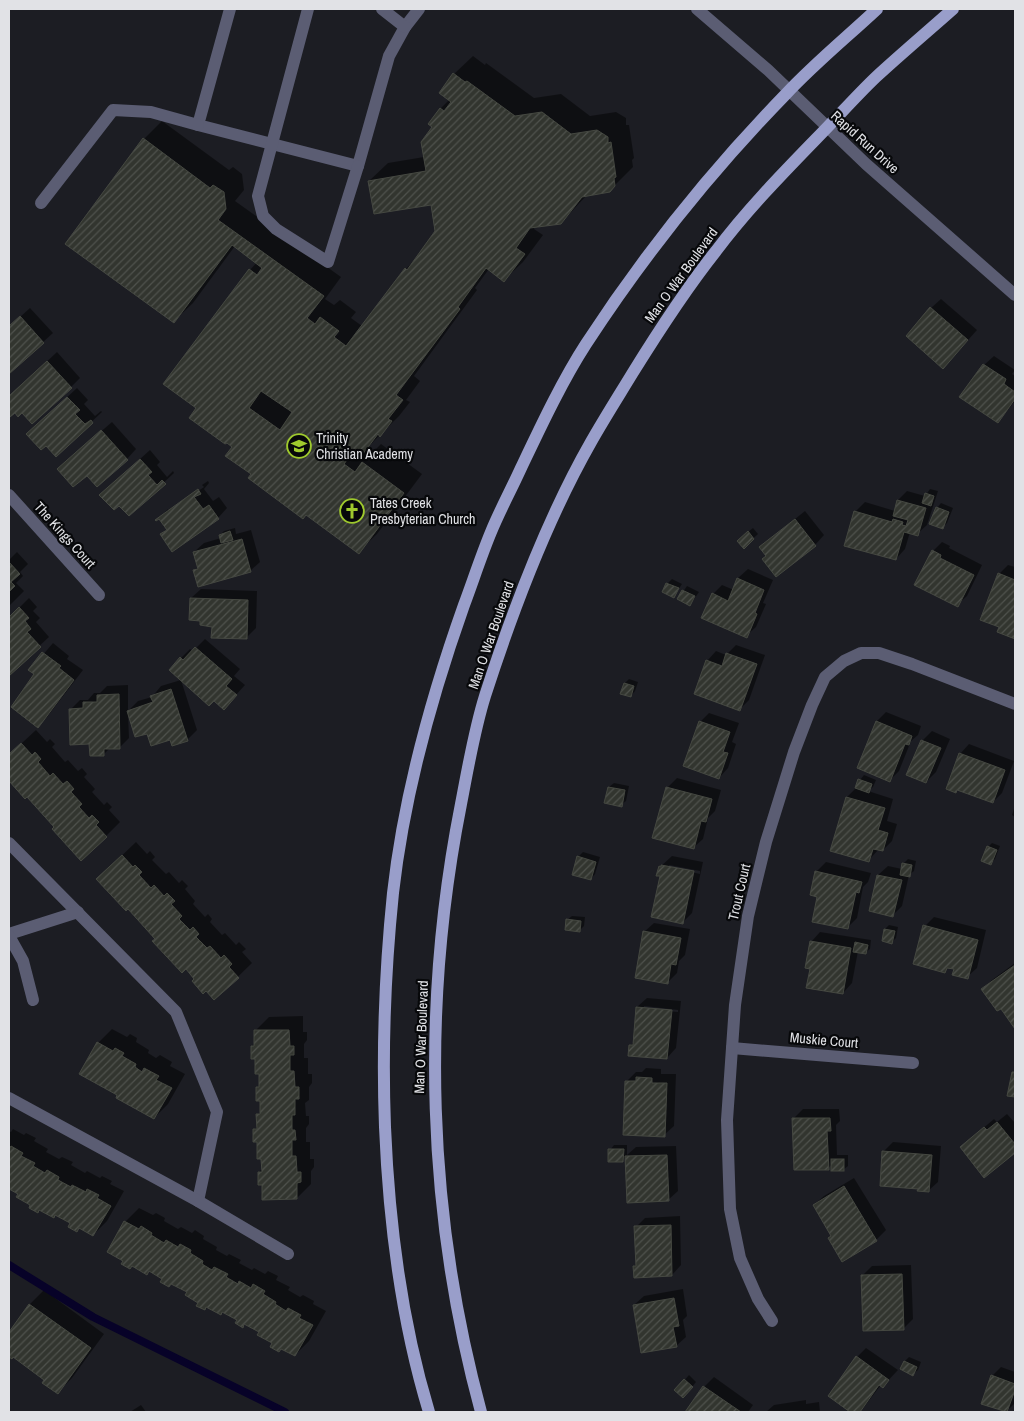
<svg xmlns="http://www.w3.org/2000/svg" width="1024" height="1421" font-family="'Archivo Narrow',sans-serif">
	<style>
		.shadow { fill: #0007; fill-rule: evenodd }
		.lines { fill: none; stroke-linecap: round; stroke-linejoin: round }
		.stream { stroke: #070228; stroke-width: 8 }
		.building { fill: url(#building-hatch); stroke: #454841; fill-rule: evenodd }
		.lane { stroke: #5b5d73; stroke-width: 12 }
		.street { stroke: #5b5d73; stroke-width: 12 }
		.primary { stroke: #999eca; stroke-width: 12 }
		.labels { text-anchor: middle; stroke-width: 4.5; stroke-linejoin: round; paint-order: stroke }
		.street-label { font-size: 14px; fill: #e1e2e6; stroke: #07080a }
		.poi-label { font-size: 14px; fill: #e1e2e6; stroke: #07080a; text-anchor: start }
	</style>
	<defs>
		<pattern id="building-hatch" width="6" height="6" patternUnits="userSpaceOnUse" patternTransform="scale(1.25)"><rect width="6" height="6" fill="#32352f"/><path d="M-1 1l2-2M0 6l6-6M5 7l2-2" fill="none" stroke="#4f524d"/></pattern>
	</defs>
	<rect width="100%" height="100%" fill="#1c1d23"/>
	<g class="shadow">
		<polygon points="473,56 485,65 486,63 534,98 561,94 590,116 616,112 626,118 626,125 629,125 634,158 632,160 633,167 609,191 586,196 561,223 535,226 534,229 543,235 523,262 504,280 489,269 475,288 477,290 414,376 420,381 406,400 410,402 399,416 366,449 372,453 381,444 422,474 377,534 358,552 233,447 197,408 250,270 257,262 235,246 193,303 174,321 144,139 162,121 229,170 233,167 242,174 244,190 235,201 341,277 325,299 334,305 340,300 356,312 351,318 362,326 406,269 419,255 437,232 432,204 369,181 388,163 424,157 440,109 450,99 454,74"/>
		<polygon points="941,299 977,330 952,358 931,308"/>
		<polygon points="30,308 53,333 9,373 9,327"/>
		<polygon points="57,352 80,378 71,387 22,412 15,411 10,415 9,414 9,397"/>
		<polygon points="994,356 1015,370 1012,374 1015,376 1015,401 998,422 961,396 984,365"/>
		<polygon points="77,388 88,400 84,404 95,416 101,411 102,412 56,455 37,425"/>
		<polygon points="112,422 136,449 127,459 68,460"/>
		<polygon points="150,450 160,462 157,465 167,477 173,471 174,473 129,515 110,486"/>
		<polygon points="208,481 209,483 204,489 213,501 219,497 227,508 218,518 161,535 168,529 160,518 168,509 168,512 204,487 202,485"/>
		<polygon points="930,489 938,491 927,525 917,534 910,532 905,549 896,559 855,512 865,502 895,511 898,500 907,491 925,496"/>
		<polygon points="941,503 953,508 947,523 942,528 937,508"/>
		<polygon points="805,511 824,535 815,545 767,556 760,547"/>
		<polygon points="235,528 236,534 251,530 260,562 250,571 195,571 198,567 194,552 204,543 221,538 220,535 224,531"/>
		<polygon points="753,528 758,534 744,547 743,536"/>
		<polygon points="942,542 950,546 949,548 982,565 967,596 957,605 933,551"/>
		<polygon points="17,552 28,564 20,572 23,576 16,583 24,591 9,606 9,560"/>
		<polygon points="1008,565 1015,567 1015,638 999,631 1000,626 999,574"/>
		<polygon points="748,569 773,580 763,603 766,604 756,627 746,636 713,594 722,585 734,590 738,578"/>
		<polygon points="672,579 682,584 674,596 667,584"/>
		<polygon points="687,586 699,592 690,605 678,599"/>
		<polygon points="201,589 257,591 256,628 246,638 191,598"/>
		<polygon points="29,598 37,607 33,611 40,618 36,622 49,637 9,674 9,618"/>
		<polygon points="205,639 240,669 234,676 245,685 224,708 181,658 190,649 193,651"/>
		<polygon points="53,643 69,656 67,659 83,670 47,717 38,726 35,674 30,670"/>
		<polygon points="736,645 765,655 749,700 740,709 707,661 716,651 726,655"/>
		<polygon points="629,679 638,682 635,691 631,696 622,693 625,683"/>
		<polygon points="181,680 197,730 187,740 171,739 148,732 128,714 129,738 119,748 110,748 103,755 90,743 71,709 80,700 88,700 94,693 100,693 107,686 128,685 128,711 138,701 152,697 161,686"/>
		<polygon points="886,712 921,726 918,735 911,741 899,771 890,780 877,721"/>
		<polygon points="709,713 739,723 732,742 736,744 728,768 719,778 700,722"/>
		<polygon points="36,730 47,742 50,739 55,744 52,747 65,762 68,760 78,771 82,768 87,774 84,777 95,789 92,792 104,805 107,802 112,807 109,810 120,822 106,836 56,827 27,795 25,797 9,780 9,755"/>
		<polygon points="932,731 950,739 936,772 926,782 922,741"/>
		<polygon points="969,744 1014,761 1002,793 993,802 958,789 956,791 960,754"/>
		<polygon points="864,775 876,780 873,787 868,791 893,799 887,821 897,824 892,841 883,850 879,849 868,861 847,797 857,787 860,780"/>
		<polygon points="677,778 721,790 715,811 708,818 703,839 693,848 654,837 668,787"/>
		<polygon points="614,783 629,786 626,801 621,805 609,787"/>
		<polygon points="1015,806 1015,817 1012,815"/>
		<polygon points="136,842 147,854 150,851 155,857 152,860 166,874 169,872 179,883 182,880 188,886 185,889 195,901 193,904 205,917 208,914 212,919 210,922 222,935 225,933 236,945 239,942 246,949 242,952 252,963 215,999 156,939 112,865"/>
		<polygon points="992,843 1000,846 995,859 991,863 988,847"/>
		<polygon points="583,852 600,857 595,874 591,879 578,857"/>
		<path d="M672,856L703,862L692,913L683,922L661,875L660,867ZM669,865L700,871V874L669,867Z"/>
		<polygon points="908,859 916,861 914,871 909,875 902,906 893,915 878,875 888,866 902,869 903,864"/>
		<polygon points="826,862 871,873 868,882 863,887 857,918 847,928 819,896 812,894 817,871"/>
		<polygon points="572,916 585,917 584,926 579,931 567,920"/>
		<polygon points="934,917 986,930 977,968 967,977 955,969 949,967 945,971 925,926"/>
		<polygon points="654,923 690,929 685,955 679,961 677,973 667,983 644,932"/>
		<polygon points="889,925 898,927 896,938 892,942 885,929"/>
		<polygon points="820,932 871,940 870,949 865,953 858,951 852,983 843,993 811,968 811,942"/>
		<polygon points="1015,963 1015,1027 1001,1007 983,989 992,980"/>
		<path d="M647,998L681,1001L676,1048L667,1058L630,1046L634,1042L637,1007ZM644,1006L678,1010V1012L644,1009Z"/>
		<polygon points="303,1016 303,1032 307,1032 307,1040 304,1044 304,1058 308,1058 308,1074 312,1074 312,1083 309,1087 309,1100 305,1103 306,1116 309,1116 309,1124 306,1128 306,1142 310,1142 310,1159 314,1159 314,1167 311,1171 311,1184 297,1198 263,1184 259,1172 263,1168 263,1158 254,1130 258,1126 258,1115 261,1111 261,1100 257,1088 261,1084 260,1072 252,1046 256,1043 255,1031 269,1017"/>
		<polygon points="112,1029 127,1037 130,1034 137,1038 136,1042 149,1050 148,1053 156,1058 160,1055 172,1062 170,1066 185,1074 168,1104 154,1118 119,1095 98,1043"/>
		<polygon points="646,1068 661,1069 661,1074 676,1074 674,1126 664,1135 626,1082 636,1072 642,1072"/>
		<polygon points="803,1109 839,1109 840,1121 836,1125 837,1155 848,1155 848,1166 843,1170 832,1164 828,1169 793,1119"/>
		<polygon points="1007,1114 1015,1123 1015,1152 984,1176 961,1147 994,1119 997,1122"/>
		<polygon points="13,1129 24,1135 26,1133 36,1138 34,1141 48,1149 46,1152 59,1159 62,1157 73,1162 71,1165 85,1173 87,1171 100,1178 102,1176 112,1181 110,1184 124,1191 107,1221 93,1235 56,1214 54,1217 32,1205 19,1193 9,1188 9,1131 11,1132"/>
		<polygon points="893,1142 941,1146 938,1182 928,1191 919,1187 883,1152"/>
		<polygon points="614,1145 627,1145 627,1155 636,1147 676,1146 678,1191 668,1200 626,1157 623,1161 610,1150"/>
		<polygon points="854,1178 886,1230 876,1240 842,1260 832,1236 814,1205 824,1196"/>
		<polygon points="139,1208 153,1215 156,1213 165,1218 164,1221 178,1229 181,1227 192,1233 195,1230 204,1236 203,1239 217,1247 216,1250 227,1256 229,1254 241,1260 239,1263 252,1270 254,1268 265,1274 268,1271 278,1276 276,1280 290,1287 288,1290 300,1297 303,1295 314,1301 313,1304 326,1311 309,1341 295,1355 273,1343 261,1332 245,1323 242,1326 238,1319 223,1311 220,1314 207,1306 205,1309 188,1291 150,1270 125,1261 109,1252 125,1222"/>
		<polygon points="680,1216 681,1265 672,1275 634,1266 637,1264 636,1227 645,1218"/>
		<polygon points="911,1265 913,1319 903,1329 863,1275 872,1266"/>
		<polygon points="683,1289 687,1316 683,1320 686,1337 676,1346 634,1305 644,1296"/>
		<polygon points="44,1290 104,1334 72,1378 58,1392 46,1379 13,1356 12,1357 9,1355 9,1334 30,1304"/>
		<polygon points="866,1348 898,1370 883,1386 881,1385 860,1412 852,1412 829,1396 857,1357"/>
		<polygon points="909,1357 921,1362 918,1370 913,1374 905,1361"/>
		<polygon points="1001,1367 1015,1372 1015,1403 1006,1412 982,1403 992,1376"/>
		<polygon points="689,1375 696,1382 688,1392 676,1390"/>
		<polygon points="714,1377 753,1405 748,1412 687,1412 704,1387"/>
		<polygon points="806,1400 806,1404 819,1402 820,1412 766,1412 774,1405"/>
		<polygon points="141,1405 146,1412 130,1412"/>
	</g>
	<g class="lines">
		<polyline class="stream" points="9,1265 93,1317 285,1412"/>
	</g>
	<g class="building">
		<path d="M453,73L465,82L467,81L515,116L542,112L571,134L597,130L608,137V143L611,142L616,177L614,178L615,186L610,192L582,197L561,224L530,228L516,248L525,254L504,282L486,268L458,307L460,309L396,395L403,400L388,419L392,421L380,437L378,434L362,455L355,449L344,464L355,472L362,462L404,493L359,554L306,515L303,519L248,478L251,474L225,456L232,447L227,443L225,444L189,418L196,408L163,384L249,269L257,275L262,268L232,245L174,323L65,244L143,138L210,188L213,185L224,192L226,209L218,220L324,296L307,318L315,324L320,317L339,331L334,337L346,346L405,268L407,270L435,231L431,205L374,214L368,181L426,171L421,142L432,127L428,124L440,108L444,111L451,102L439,93ZM261,391L292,412L280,430L249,408Z"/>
		<polygon points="930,307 968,340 943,369 906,336"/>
		<polygon points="20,316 44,343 9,374 9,326"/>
		<polygon points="47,361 72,388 32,424 22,413 18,417 15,413 10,417 9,416 9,396"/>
		<polygon points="983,364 1006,379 1004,384 1015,392 1015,399 998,423 959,397"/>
		<polygon points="67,397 80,410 75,414 85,424 91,420 93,423 56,457 46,446 41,450 26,434"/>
		<polygon points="101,430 128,460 97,487 87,476 73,487 57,469"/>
		<polygon points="140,459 152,472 148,475 157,485 162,480 166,484 129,516 119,506 114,510 99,495"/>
		<polygon points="198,489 201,494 194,497 203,509 209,505 219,519 172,552 160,534 167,530 159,519 156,521 155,520"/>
		<polygon points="925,493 934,496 931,506 922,503"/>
		<polygon points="897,500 926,508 918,536 904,532 896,560 844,546 854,511 892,522 893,519 903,522 902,525 906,526 908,520 893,516"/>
		<polygon points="936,507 949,512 943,529 929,524"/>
		<polygon points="795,519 816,546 776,577 762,559 766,556 759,547"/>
		<polygon points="230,531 233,540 221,543 219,535"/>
		<polygon points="748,531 754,539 744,549 737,541"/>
		<polygon points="242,539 251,572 198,587 193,570 198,569 193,552"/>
		<polygon points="932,550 941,555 940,558 974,575 958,607 914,585"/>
		<polygon points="9,562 20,574 11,582 15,586 9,592"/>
		<polygon points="998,573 1015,580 1015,639 997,632 999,627 980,620"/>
		<polygon points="737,578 764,590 755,613 757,614 747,638 701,618 712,593 728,601"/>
		<polygon points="666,583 679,588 674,598 662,592"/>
		<polygon points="682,590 695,596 690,606 677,599"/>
		<polygon points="190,598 248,600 247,639 211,638 212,627 200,625 200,621 189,620"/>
		<polygon points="19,607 29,618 25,621 31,629 27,632 41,647 9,676 9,617"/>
		<polygon points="195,647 232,679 226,686 237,695 224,710 214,701 209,706 169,670 180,657 183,660"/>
		<polygon points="42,652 61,666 59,668 74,680 38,728 11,707 34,674 28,670"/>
		<polygon points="726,653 757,664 740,711 694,694 706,660 722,666"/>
		<polygon points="624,683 634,686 631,697 620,694"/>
		<polygon points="171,689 188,741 172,746 170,740 151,746 147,734 135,737 127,711 153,702 150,696"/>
		<polygon points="119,694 120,749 104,749 104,756 90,756 89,744 70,745 69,709 83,708 83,702 97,702 97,695"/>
		<polygon points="699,721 730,732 723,752 728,753 719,779 683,766"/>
		<polygon points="876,721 912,736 909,745 905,744 890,782 857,768"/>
		<polygon points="921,740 941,748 926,783 906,775"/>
		<polygon points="21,743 32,755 35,752 41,759 38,762 50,776 53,773 63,784 67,781 74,789 71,792 82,804 79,807 89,818 92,815 99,822 96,825 107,837 81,861 52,829 54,827 27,797 25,799 9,781 9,754"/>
		<polygon points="959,753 1005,770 993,803 957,790 956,793 946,789"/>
		<polygon points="858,779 872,784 869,793 855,788"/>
		<polygon points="608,787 625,790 622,807 604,803"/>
		<polygon points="666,787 712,799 706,822 701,821 694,849 652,838"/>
		<polygon points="846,797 885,808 878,830 888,833 883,851 873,849 869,862 830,851"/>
		<polygon points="987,846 997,850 991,865 981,861"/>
		<polygon points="122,855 133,867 135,865 142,872 139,875 151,888 154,885 164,896 167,893 175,901 171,904 182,916 179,919 190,930 193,927 199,934 196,937 207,948 210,946 221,958 224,955 232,964 229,967 239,978 214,1000 206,991 203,994 192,981 194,979 186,969 182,973 152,941 155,939 128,909 126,911 96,879"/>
		<polygon points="577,856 596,862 591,880 572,875"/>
		<polygon points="902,863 912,865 910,877 900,875"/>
		<polygon points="661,865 694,871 683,924 651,917 660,876 656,876 659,866 661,867"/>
		<polygon points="815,871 862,882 859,893 856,892 848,929 812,922 817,897 810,895"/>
		<polygon points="877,875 902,880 893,917 869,911"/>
		<polygon points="566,919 581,921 580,932 565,930"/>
		<polygon points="923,925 978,940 968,979 952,975 954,969 947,968 945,973 913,964"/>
		<polygon points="884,929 895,931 892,944 882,941"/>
		<polygon points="643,931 681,938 676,965 671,964 668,984 635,978"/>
		<polygon points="810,941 851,948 843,994 806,988 810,969 805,968"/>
		<polygon points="855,942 868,945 866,954 853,952"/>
		<polygon points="1015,965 1015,1029 1001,1009 997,1011 981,989"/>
		<polygon points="636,1007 672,1010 667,1059 628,1056 629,1045 633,1045"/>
		<polygon points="254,1030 289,1030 290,1046 294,1046 294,1055 290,1055 290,1071 294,1071 295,1087 299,1087 299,1099 295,1099 295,1115 292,1115 292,1130 295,1130 296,1140 292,1140 292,1156 296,1156 297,1172 301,1172 301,1182 297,1183 297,1199 262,1200 262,1185 258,1185 258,1172 262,1172 261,1159 257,1159 257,1142 253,1142 253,1129 257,1129 256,1114 260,1114 260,1101 256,1101 256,1087 259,1087 259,1074 255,1074 255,1059 251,1059 251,1046 254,1046"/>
		<polygon points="97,1042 113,1051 115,1048 124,1053 122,1056 136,1064 135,1067 142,1072 144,1068 159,1076 156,1080 172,1088 154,1119 116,1098 117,1095 79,1074"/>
		<polygon points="1012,1072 1015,1072 1015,1097 1007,1096"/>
		<polygon points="636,1077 652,1078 652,1083 667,1083 665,1137 623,1135 625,1081 636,1081"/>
		<polygon points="792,1118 830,1118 831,1131 827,1131 829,1170 794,1170"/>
		<polygon points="997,1122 1015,1144 1015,1153 984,1178 960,1147 984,1127 987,1130"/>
		<polygon points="11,1146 23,1153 21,1156 35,1163 33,1166 45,1173 47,1170 59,1177 58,1180 71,1187 72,1185 86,1192 87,1189 99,1195 97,1198 111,1206 93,1236 79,1228 77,1232 68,1227 70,1223 55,1215 54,1218 39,1210 38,1213 29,1208 30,1205 16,1197 18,1194 9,1189 9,1149"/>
		<polygon points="608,1149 624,1149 623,1162 608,1162"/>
		<polygon points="882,1151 932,1155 929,1192 917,1191 918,1189 880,1186"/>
		<polygon points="667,1155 669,1201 627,1203 625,1156"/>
		<rect x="831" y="1159" width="13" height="12"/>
		<polygon points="844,1186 877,1241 842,1262 828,1238 831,1236 813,1205"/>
		<polygon points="124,1221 139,1229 141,1226 152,1233 151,1235 164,1243 166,1240 178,1247 180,1244 191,1250 190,1253 203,1261 202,1264 212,1270 214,1267 228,1274 226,1277 238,1284 239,1281 251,1288 253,1284 265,1291 263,1294 276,1302 275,1304 286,1311 288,1308 301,1315 299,1318 313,1325 295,1356 281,1349 279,1352 270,1347 272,1343 257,1335 259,1332 244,1324 243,1328 235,1323 237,1320 222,1312 221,1315 206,1307 205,1310 196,1306 198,1303 185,1295 187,1292 171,1284 169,1287 160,1282 162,1279 149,1271 147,1275 132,1266 130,1269 121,1264 123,1261 107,1252"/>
		<polygon points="671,1225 672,1276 634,1278 633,1266 636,1266 634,1226"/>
		<polygon points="902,1274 904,1330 863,1331 861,1275"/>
		<polygon points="674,1298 679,1326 673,1327 677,1347 641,1353 633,1305"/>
		<polygon points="29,1304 91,1348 58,1394 42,1383 44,1380 13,1357 12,1359 9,1357 9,1332"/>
		<polygon points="856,1356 889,1380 883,1388 879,1385 860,1412 850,1412 828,1396"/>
		<polygon points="904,1361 917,1367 913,1376 900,1369"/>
		<polygon points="991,1375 1015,1384 1015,1390 1007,1412 981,1404"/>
		<polygon points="684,1379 693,1387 683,1398 674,1390"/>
		<polygon points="703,1386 741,1412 685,1412"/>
	</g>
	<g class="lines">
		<g class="lane">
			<polyline points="230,9 198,125 358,166 389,56 405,27 419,9"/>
			<polyline points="308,9 258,196 263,216 276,229 328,262 358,166"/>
			<polyline points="382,9 405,27"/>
			<polyline points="41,203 113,110 151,112 198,125"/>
			<polyline points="9,843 176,1012 217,1112 198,1201"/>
			<polyline points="9,934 78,912"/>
			<polyline points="9,1098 198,1201 288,1254"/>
		</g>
		<g class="street">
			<polyline points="697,9 768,70 866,164 1015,295"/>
			<polyline points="9,495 99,595"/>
			<polyline points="9,936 23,961 33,1000"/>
			<polyline points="732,1048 913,1063"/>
			<polyline points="772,1321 758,1299 740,1258 730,1209 727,1120 732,1048 735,1005 748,916 766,842 794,752 812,705 825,677 844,661 861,653 879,653 912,664 1015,704"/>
		</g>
		<g class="primary">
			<path d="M429,1412C401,1320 389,1223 385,1127C382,1049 385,971 393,893C404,795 431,698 464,605C473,581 481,556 491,532C500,510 511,490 521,468C540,428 562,381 586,344C644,255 712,170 786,94C814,64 847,37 877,9"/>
			<path d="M481,1412C427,1213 421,1006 461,804C468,768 474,731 485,696C513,609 546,521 591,442C604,419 618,397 632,374C658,332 685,290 716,251C746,211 781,175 816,139C836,119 855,97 876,77C901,54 927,32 953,9"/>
		</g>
	</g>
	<defs>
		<g id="school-ring" transform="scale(1.25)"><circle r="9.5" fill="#07080a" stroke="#9fca2d" stroke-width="1.5"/><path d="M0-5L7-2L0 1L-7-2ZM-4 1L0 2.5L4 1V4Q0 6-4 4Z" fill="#9fca2d"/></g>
		<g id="church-ring" transform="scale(1.25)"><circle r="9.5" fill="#07080a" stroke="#9fca2d" stroke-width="1.5"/><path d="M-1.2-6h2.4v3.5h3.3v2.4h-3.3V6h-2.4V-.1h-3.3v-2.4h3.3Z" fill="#9fca2d"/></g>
	</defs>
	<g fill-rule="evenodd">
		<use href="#school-ring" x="299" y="446"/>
		<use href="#church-ring" x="352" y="511"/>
	</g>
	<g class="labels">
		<g class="street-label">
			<text transform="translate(865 142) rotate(42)" y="5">Rapid Run Drive</text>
			<text transform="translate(681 275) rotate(-54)" y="5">Man O War Boulevard</text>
			<text transform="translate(65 535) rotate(48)" y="5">The Kings Court</text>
			<text transform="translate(491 635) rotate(-71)" y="5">Man O War Boulevard</text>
			<text transform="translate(739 892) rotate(-77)" y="5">Trout Court</text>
			<text transform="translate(421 1037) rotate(-88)" y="5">Man O War Boulevard</text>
			<text transform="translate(824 1040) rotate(5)" y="5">Muskie Court</text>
		</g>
		<g class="poi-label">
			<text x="316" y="443">Trinity<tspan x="316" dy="16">Christian Academy</tspan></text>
			<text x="370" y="508">Tates Creek<tspan x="370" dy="16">Presbyterian Church</tspan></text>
		</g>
	</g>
	<rect width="1024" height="1421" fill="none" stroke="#e1e2e6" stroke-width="20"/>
</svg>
